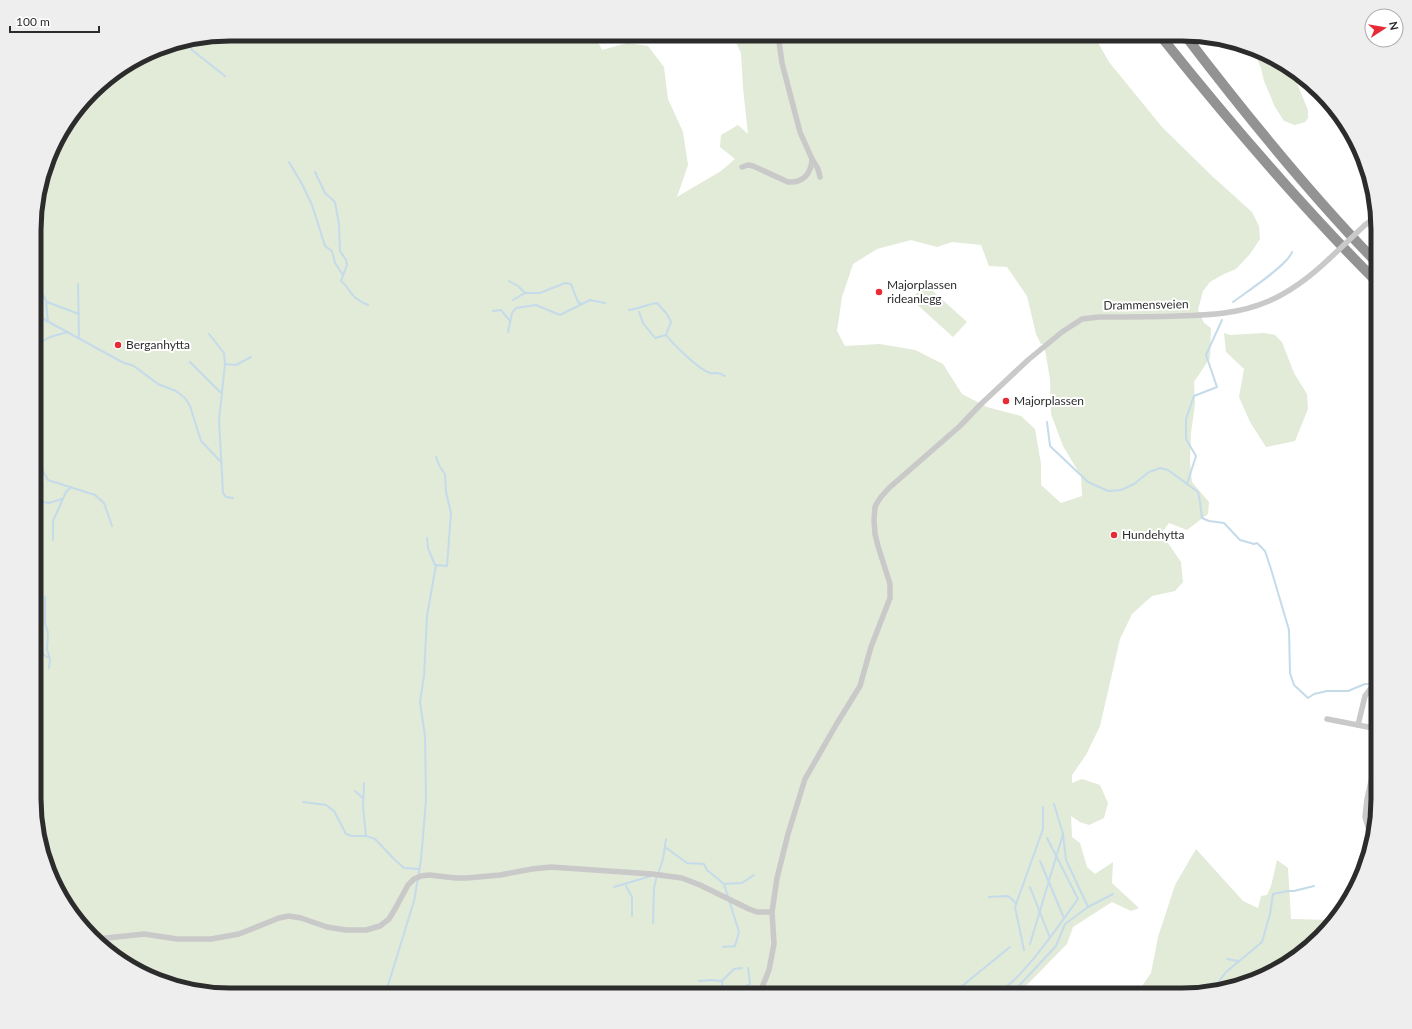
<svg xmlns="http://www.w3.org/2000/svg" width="1412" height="1029" font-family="Lato,sans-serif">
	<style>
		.green { fill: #e2ead8; fill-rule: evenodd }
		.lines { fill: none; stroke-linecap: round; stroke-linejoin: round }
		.stream { stroke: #c4dbea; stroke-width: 2 }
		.street { stroke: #c9c9c9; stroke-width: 5.5 }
		.highway { stroke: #939393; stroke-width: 10 }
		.street-bridge { stroke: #c9c9c9; stroke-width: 5.5 }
		.poi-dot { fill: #e62a36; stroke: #fff; stroke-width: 1.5 }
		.labels { text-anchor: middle; stroke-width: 4; stroke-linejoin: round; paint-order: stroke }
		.poi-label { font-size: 12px; fill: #2c2c2c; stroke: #fff; text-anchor: start }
		.street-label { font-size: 12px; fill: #2c2c2c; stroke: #fff }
		.rim { fill: none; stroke: #2c2c2c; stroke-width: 5 }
	</style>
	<rect width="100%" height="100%" fill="#fff"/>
	<g class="green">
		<path d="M230,34H596L595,36L602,50L627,43L648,46L664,67L668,99L683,132L688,165L677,197L721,171L735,159L720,147L721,135L738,125L748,134L743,88L741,53L732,34H1093L1109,62L1162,127L1212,176L1252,212L1259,226L1260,239L1250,254L1236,269L1222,275L1210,282L1203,291L1198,310L1204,323L1211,328L1210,358L1194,382L1195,404L1191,433L1190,462L1192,482L1209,502L1208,514L1187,530L1169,523L1161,533L1181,562L1183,582L1175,591L1152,596L1132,614L1120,639L1100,726L1086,755L1072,775V783L1082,779L1100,785L1108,803L1104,818L1089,825L1080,822L1071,816L1072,837L1080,843L1087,867L1095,874L1113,862L1112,883L1139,908L1131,911L1112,902L1073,927L1067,944L1019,993L1015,995H218L155,980L111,954L60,897L36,824V205L54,143L101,83L155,49ZM911,240L937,247L952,242L981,245L989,266L1007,267L1027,296L1036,334L1041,344H1044L1050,379L1051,414L1063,446L1081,476L1082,496L1061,503L1041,485V464L1035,429L1021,416L987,407L962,394L943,364L915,350L880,344L845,346L837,331L842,297L853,264L877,249Z"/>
		<polygon points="1252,48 1257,49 1291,69 1308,110 1308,118 1305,122 1295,125 1284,121 1275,107 1264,81 1261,68 1255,54"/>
		<polygon points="925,284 967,322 953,337 911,299"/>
		<polygon points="1224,333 1230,335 1264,333 1275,335 1282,342 1294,373 1307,394 1308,409 1295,441 1266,447 1250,422 1239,397 1244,369 1226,352"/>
		<polygon points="1196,849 1243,901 1258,908 1261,896 1267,895 1271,886 1277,860 1288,868 1291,919 1335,920 1269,975 1232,988 1182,995 1133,995 1133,993 1142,986 1151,973 1158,937 1175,885"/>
	</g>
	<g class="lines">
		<g class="stream">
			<polyline points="188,42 192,50 225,76"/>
			<polyline points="289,162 302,184 312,205 325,246 332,251 335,263 343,275"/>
			<path d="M315,172L325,193L335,202L339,224L340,251L346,260L347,265L341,281C347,285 348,290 352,294C356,300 362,302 368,305"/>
			<polyline points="509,281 518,286 525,293"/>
			<polyline points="78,284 79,338"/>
			<polyline points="36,286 40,288 46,301 48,322"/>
			<polyline points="513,300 525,293 540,293 565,283 571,284 578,302 582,304"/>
			<polyline points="47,302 79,314"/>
			<path d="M1233,302C1245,293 1288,265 1292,252"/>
			<path d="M629,310C639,309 647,304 657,303L667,314L671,322L666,335"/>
			<polyline points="493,311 501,310 510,321"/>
			<path d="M639,312L643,323L655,338L666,335C674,345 698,369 710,373C717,374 717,371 725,376"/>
			<polyline points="36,315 122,362 134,366 158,384 176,391 185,398 190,406 201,441 222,463"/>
			<polyline points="508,332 512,313 516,308 536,305 560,315 590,300 605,303"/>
			<polyline points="209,334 224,353 225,364 219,420 223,493 226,497 233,498"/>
			<polyline points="36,345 50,337 68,332"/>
			<polyline points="190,362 220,392"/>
			<polyline points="225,364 236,365 251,357"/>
			<polyline points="1047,422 1050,446 1088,482 1108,491 1121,490 1134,484 1149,472 1160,468 1168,470 1198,492 1200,502 1202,518 1209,521 1224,523 1240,540 1254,544 1257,543 1265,551 1271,569 1289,630 1290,673 1294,685 1308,698 1314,694 1327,691 1348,691 1365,684 1373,684"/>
			<polyline points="36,459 48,480 95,495 104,503 112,526"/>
			<polyline points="1187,484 1196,456 1186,439 1186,419 1194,396 1217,387 1206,355 1222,320"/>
			<polyline points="36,501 49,503 62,499"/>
			<polyline points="427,538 428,548 435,565"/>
			<polyline points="53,540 53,521 66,492 71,487"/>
			<polyline points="45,597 45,623 48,633 47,649 50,659 49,668"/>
			<polyline points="36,642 44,655 49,658"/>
			<polyline points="364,783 363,807 366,836 375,839 394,859 404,868 419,869"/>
			<polyline points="355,791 363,798"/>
			<polyline points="303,802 326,805 334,811 346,834 352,836 366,836"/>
			<polyline points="1054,804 1063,834 1066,860 1088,907"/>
			<polyline points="665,847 687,863 704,864 707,870 724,884 739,932 735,946 723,947"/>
			<polyline points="1040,861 1064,918"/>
			<polyline points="658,874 663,859 666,839"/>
			<polyline points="724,884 742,883 754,875"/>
			<polyline points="626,886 632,897 632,916"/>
			<polyline points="614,887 651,876"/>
			<polyline points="1030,887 1050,938"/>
			<polyline points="989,897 1008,896 1016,903"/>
			<polyline points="653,923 654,888 657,875"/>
			<polyline points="1030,944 1063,834"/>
			<polyline points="1024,950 1015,907 1043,829 1043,807"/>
			<polyline points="1227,959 1238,961"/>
			<polyline points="699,981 712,980 722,981"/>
			<polyline points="722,981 734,969 742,968"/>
			<polyline points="722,981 723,995"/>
			<polyline points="919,992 921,995"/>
			<polyline points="1207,992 1213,989 1226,972 1262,942 1270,914 1273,894 1288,891 1294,891 1314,886"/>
			<polyline points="385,995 414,901 421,860 426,800 425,736 420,702 424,676 427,616 436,565 447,566 451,513 446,492 445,474 440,467 436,457"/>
			<polyline points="710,995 710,990"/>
			<polyline points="730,995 750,984 748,968"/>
			<polyline points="951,995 1010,947"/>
			<path d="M992,995L995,991C1014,993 1066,915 1078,899L1047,838"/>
			<polyline points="1003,995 1015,990 1056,946 1065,924 1088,907 1113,894"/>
		</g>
		<g class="street">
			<polyline points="778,34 782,63 800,132 812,159 818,169 820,177"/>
			<path d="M742,167L748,165L753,166L788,182C803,183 811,174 812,159"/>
			<polyline points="1365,225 1377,215"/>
			<polyline points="1327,719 1378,729"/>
			<polyline points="1358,725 1365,696 1378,679"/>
			<polyline points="1373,830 1368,827 1365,817 1367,799 1374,768 1378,758"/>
			<polyline points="97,939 144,934 177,939 211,939 239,934 279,918 289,916 301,918 327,927 346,930 366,930 380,926 389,919 395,909 408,885 414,879 421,876 429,875 456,878 467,878 500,875 532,869 551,867 652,874 682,878 700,885 749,909 757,912 772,912"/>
			<path d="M759,995L769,970L774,944L772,912L777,878L788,834L805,779L836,725L860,686L871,647L890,598V584L878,546L875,534L874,520L875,507L877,503L881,497L889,488L960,426L980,405L1028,360L1062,332L1082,319L1099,317C1125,317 1152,317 1178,316C1210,315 1239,314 1269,301C1292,291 1311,276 1329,259"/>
		</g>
		<g class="highway">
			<path d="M1184,34C1245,114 1308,192 1378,264"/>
			<path d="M1163,39C1231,124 1301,206 1378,283"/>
		</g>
		<polyline class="street-bridge" points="1329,259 1365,225"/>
	</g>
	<g class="poi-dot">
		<circle cx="879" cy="292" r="4"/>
		<circle cx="118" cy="345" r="4"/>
		<circle cx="1006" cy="401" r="4"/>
		<circle cx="1114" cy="535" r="4"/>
	</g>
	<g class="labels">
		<g class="poi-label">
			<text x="887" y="289">Majorplassen<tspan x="887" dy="14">rideanlegg</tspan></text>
			<text x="126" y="349">Berganhytta</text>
			<text x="1014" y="405">Majorplassen</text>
			<text x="1122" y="539">Hundehytta</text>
		</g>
		<g class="street-label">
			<text transform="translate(1146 305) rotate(-1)" y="4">Drammensveien</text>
		</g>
	</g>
	<path d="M0 0H1412V1029H0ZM230 41H1182A189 189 0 0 1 1371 230V799A189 189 0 0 1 1182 988H230A189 189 0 0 1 41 799V230A189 189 0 0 1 230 41Z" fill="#eee" fill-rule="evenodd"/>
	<path class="rim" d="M230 41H1182A189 189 0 0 1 1371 230V799A189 189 0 0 1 1182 988H230A189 189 0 0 1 41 799V230A189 189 0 0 1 230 41Z"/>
	<g transform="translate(1384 28) rotate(78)"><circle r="19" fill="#ffffff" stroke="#ababab"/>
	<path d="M0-3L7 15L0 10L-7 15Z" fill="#e62a36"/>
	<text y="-6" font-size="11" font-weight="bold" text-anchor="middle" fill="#2c2c2c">N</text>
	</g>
	<path d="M10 26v6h89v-6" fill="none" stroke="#2c2c2c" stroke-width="2"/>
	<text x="16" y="26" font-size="12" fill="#2c2c2c" stroke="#ffffff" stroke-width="3" paint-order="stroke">100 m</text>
</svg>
